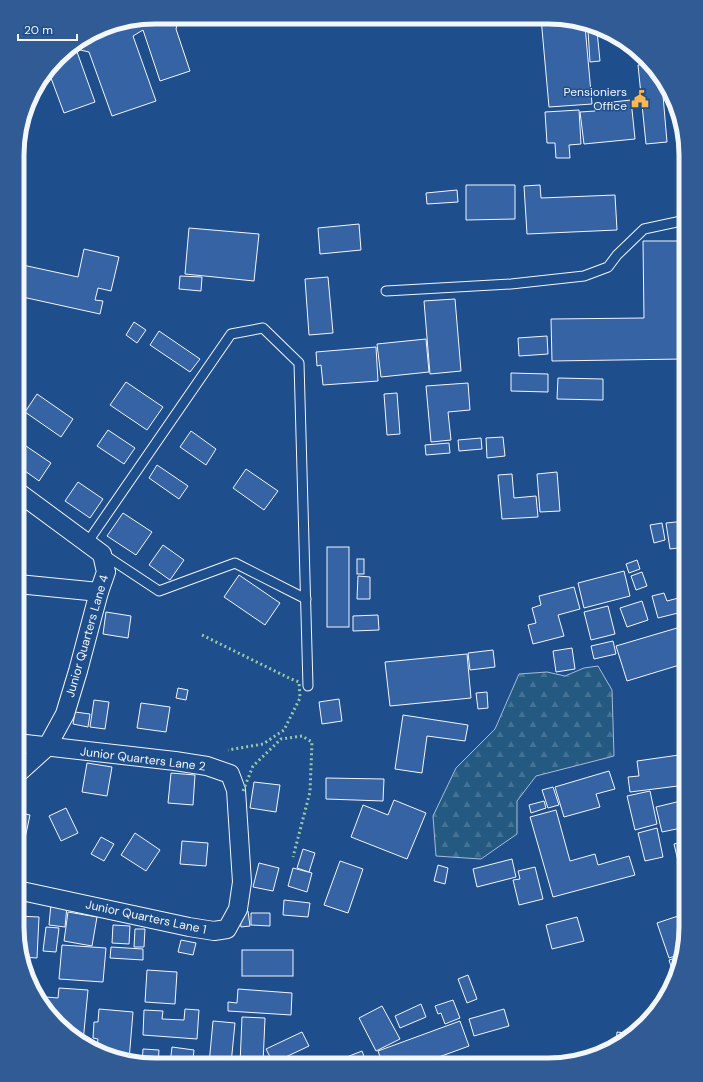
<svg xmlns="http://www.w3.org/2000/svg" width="703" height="1082" font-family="'DM Sans',sans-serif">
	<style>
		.forest { fill: url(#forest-firs); stroke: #a8bbd7 }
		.building { fill: #3563a3; stroke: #f2f6ff }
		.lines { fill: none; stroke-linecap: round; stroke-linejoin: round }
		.service-casing { stroke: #f2f6ff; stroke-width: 11 }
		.minor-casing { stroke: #f2f6ff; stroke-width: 20 }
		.service { stroke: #1f4e8c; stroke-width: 9 }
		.minor { stroke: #1f4e8c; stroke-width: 18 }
		.hedge { stroke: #97c8a6; stroke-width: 3; stroke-dasharray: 2 3; stroke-linecap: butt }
		.labels { text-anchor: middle; stroke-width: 3; stroke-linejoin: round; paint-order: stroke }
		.poi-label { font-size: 12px; fill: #f2f6ff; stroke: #1f4e8c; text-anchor: end }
		.street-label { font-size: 12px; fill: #f2f6ff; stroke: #1f4e8c }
		.rim { fill: none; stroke: #f2f6ff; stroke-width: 5 }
	</style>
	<defs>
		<pattern id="forest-firs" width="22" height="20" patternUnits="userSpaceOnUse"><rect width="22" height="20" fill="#245a82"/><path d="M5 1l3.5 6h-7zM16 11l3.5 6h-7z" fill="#447295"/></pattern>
	</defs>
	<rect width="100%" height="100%" fill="#1f4e8c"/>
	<polygon class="forest" points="598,666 612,690 614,756 536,776 517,801 517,834 481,859 436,856 433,816 456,768 495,729 519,674 547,672 565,676 584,668"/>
	<g class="building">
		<polygon points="155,17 179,17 176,29 190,71 160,81 143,30 133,36 156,101 112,116 89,52 76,49 95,102 64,113 48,70 64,51 110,24"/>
		<polygon points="541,18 566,18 585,26 592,104 549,107"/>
		<polygon points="588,31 597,31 600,61 590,62"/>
		<polygon points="646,64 662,84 667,142 646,144 638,65"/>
		<polygon points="631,100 635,139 584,144 580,112 595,111 594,104"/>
		<polygon points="579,110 581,144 569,145 570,158 556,158 555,143 547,143 545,112"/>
		<polygon points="466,185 515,185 515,219 466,220"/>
		<polygon points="540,185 541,198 615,195 617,230 527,234 524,186"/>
		<polygon points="457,190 458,202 427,204 426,193"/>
		<polygon points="359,224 361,250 320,254 318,228"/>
		<polygon points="189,228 259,234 254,281 185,274"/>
		<polygon points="643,241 681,241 683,359 552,361 551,319 644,318"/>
		<polygon points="84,249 119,257 111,291 98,288 95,300 103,301 100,314 18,296 18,264 78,277"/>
		<polygon points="180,276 202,277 201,291 179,289"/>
		<polygon points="328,277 333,333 309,335 305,279"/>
		<polygon points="455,299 461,371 430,374 424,301"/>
		<polygon points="134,322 146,330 137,343 126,335"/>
		<polygon points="159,331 200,359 190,372 150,345"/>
		<polygon points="547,336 548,354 519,356 518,338"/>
		<polygon points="426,339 429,372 381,377 377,344"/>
		<polygon points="376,347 378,381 323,385 321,365 317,366 316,352"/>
		<polygon points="511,373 548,374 548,392 511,391"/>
		<polygon points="558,378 603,379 603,400 557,399"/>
		<polygon points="126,382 163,407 147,430 110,405"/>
		<polygon points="468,383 470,410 448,412 451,440 431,442 426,386"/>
		<polygon points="397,393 400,434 387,435 384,394"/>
		<polygon points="37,394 73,419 61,437 25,412"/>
		<polygon points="108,430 135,448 124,464 97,446"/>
		<polygon points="191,431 216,449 206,465 180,447"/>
		<polygon points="503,437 505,456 487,458 486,438"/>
		<polygon points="481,438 482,449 459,451 458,440"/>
		<polygon points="449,443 450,453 426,455 425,445"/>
		<polygon points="26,446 51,463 39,481 18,466 18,458"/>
		<polygon points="157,465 188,486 179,499 149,478"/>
		<polygon points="246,469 278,491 264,510 233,488"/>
		<polygon points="557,472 560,511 540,512 537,474"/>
		<polygon points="512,474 514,498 536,496 538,517 502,519 498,475"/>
		<polygon points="78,482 103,499 90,518 65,501"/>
		<polygon points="123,513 152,532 136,555 107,536"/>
		<polygon points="686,521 686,539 685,540 686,547 670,549 666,523"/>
		<polygon points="662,523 665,540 654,543 650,525"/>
		<polygon points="163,545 184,560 170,580 149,565"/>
		<rect x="327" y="547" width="22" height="80"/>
		<rect x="357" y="559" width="7" height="15"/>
		<polygon points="637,560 640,569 629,573 626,564"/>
		<polygon points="624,571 630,596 584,608 578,583"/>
		<polygon points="642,572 647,586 636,590 631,576"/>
		<polygon points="239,575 280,603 265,625 224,597"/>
		<polygon points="358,576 370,577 370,599 357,599"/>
		<polygon points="574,587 580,609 558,615 564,636 533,644 528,625 536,623 532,608 541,605 539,596"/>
		<polygon points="664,593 667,601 686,596 686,611 658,618 652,596"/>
		<polygon points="642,601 648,620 627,627 620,608"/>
		<polygon points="608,606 615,634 591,640 584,612"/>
		<polygon points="106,612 131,616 128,638 103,634"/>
		<polygon points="378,615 379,630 353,631 353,616"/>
		<polygon points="677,628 686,656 686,663 627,681 616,646"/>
		<polygon points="613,641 616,654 594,659 591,646"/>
		<polygon points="572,648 575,669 556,672 553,651"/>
		<polygon points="493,650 495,667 470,670 468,653"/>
		<polygon points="467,654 471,698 390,706 385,662"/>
		<polygon points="178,688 188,690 186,700 176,698"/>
		<polygon points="487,692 488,708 478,709 476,693"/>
		<polygon points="339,699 342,721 322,724 319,702"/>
		<polygon points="94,700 109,702 105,729 90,727"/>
		<polygon points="141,703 170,707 166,732 137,728"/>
		<polygon points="75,712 90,714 88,727 73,724"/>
		<polygon points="403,715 468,725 465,741 427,736 422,773 395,769"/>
		<polygon points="686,754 686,785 630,792 628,777 639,776 637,761"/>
		<polygon points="87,763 112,767 107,796 82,792"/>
		<polygon points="609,771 615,789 596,794 600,807 564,817 555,787"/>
		<polygon points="171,773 195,775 193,805 168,803"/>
		<polygon points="326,778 384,779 383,801 326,799"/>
		<polygon points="254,782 280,785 276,812 250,808"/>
		<polygon points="553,787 559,805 548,808 542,790"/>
		<polygon points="650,791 657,824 635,830 627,796"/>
		<polygon points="394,800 426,813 407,859 351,837 363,805 388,815"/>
		<polygon points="685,800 686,827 662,832 656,807"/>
		<polygon points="544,801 546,808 531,813 529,805"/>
		<polygon points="66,808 78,833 61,841 49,816"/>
		<polygon points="556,810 570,861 595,854 598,865 629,856 635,875 553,897 530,817"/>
		<polygon points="17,812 30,815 21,857 17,856"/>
		<polygon points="657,828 663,857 645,861 638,833"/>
		<polygon points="135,833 160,850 146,871 121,855"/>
		<polygon points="101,837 114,844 104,861 91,854"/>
		<polygon points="182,841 208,843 206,866 180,864"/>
		<polygon points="686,841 686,859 678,861 674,844"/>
		<polygon points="303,849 315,853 309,872 297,868"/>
		<polygon points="512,859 516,877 477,887 473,869"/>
		<polygon points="340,861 363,869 348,913 324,905"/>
		<polygon points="259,863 279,868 273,891 253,887"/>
		<polygon points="438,865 448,868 445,884 434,881"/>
		<polygon points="535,867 543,899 519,905 513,880 520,879 518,871"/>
		<polygon points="293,868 312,873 307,892 288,886"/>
		<polygon points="284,900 310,903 308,917 283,915"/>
		<polygon points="51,904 67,906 65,927 49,925"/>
		<polygon points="248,911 250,926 241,927 239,912"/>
		<polygon points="68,912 97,917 92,946 64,941"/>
		<polygon points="251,913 270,913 270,926 251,925"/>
		<polygon points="681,915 686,928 686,936 679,955 669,958 657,923"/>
		<polygon points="17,916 39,917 37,958 23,957 17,927"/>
		<polygon points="577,917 584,941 552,949 546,925"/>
		<polygon points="113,925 130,926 129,944 112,943"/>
		<polygon points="46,927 59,928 56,952 43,951"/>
		<polygon points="135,929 145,929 144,947 134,947"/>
		<polygon points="181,940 196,943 193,955 178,952"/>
		<polygon points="62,945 106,948 103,982 59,979"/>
		<polygon points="111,947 143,949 143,960 110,958"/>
		<rect x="242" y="950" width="51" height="26"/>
		<polygon points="679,957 673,973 669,960"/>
		<polygon points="147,970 177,972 175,1004 145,1002"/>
		<polygon points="468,975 477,999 467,1003 458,979"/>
		<polygon points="59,988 88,990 83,1042 71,1037 45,1003 46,997 58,998"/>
		<polygon points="238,989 292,993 291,1015 228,1011 228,1002 237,1003"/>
		<polygon points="453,1000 460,1018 445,1024 441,1013 438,1014 435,1006"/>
		<polygon points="421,1004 426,1017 400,1028 395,1016"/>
		<polygon points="382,1006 400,1039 376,1051 359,1018"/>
		<polygon points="99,1009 133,1012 129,1060 97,1047 98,1039 93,1038 94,1022 98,1022"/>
		<polygon points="185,1009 199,1010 197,1039 143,1035 144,1010 163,1011 162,1019 184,1020"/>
		<polygon points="504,1009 509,1026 474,1036 469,1019"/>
		<polygon points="242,1017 265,1018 263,1064 240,1064"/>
		<polygon points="213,1021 235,1023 231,1064 209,1064"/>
		<polygon points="460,1021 469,1046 417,1065 383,1065 378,1051"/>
		<polygon points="302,1032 309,1046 273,1063 266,1049"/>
		<polygon points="617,1032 634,1034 616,1045"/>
		<polygon points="172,1047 194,1050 193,1059 206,1061 205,1064 170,1064"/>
		<polygon points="143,1049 159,1050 158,1064 142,1064"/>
		<polygon points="362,1051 367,1064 335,1064 334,1062"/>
	</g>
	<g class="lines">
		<g class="service-casing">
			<g id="service">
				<polyline points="386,291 511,284 584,276 608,267 617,255 644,229 686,220"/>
				<polyline points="87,543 231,334 263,328 299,363 308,686"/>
				<polyline points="103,554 159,591 235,563 306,599"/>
			</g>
		</g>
		<g class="minor-casing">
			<g id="minor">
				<polyline points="18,584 99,592"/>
				<polyline points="17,774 47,747 65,714 78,671 99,592 106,572 102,554 18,492"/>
				<polyline points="17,890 189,927 214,931 227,929 238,909 242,882 236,790 230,774 207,766 175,761 17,743"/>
			</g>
		</g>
		<use href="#service" class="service"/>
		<use href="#minor" class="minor"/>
		<g class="hedge">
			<polyline points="202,635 291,679 299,682 300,698 284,730 263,744 228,750"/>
			<polyline points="243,791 253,766 281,739 302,736 312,742 310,792 293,857"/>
		</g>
	</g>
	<defs>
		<g id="civic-bare" transform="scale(1.38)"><path d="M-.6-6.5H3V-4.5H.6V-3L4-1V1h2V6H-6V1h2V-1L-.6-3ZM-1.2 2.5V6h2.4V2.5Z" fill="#ffb74d" stroke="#1f4e8c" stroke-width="2.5" paint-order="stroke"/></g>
	</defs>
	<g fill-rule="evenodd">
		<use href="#civic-bare" x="640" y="99"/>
	</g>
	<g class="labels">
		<g class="poi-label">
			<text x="627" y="96">Pensioniers<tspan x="627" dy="14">Office</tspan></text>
		</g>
		<g class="street-label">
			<text transform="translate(87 636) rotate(-74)" y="4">Junior Quarters Lane 4</text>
			<text transform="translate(143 759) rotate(7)" y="4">Junior Quarters Lane 2</text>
			<text transform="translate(146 917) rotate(12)" y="4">Junior Quarters Lane 1</text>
		</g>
	</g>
	<path d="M0 0H703V1082H0ZM155 24H548A131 131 0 0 1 679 155V927A131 131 0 0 1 548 1058H155A131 131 0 0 1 24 927V155A131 131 0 0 1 155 24Z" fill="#305b95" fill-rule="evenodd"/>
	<path class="rim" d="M155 24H548A131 131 0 0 1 679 155V927A131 131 0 0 1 548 1058H155A131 131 0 0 1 24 927V155A131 131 0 0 1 155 24Z"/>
	<path d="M18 34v6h59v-6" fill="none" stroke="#f2f6ff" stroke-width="2"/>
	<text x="24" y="34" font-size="12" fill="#f2f6ff" stroke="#1f4e8c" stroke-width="3" paint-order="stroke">20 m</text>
</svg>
